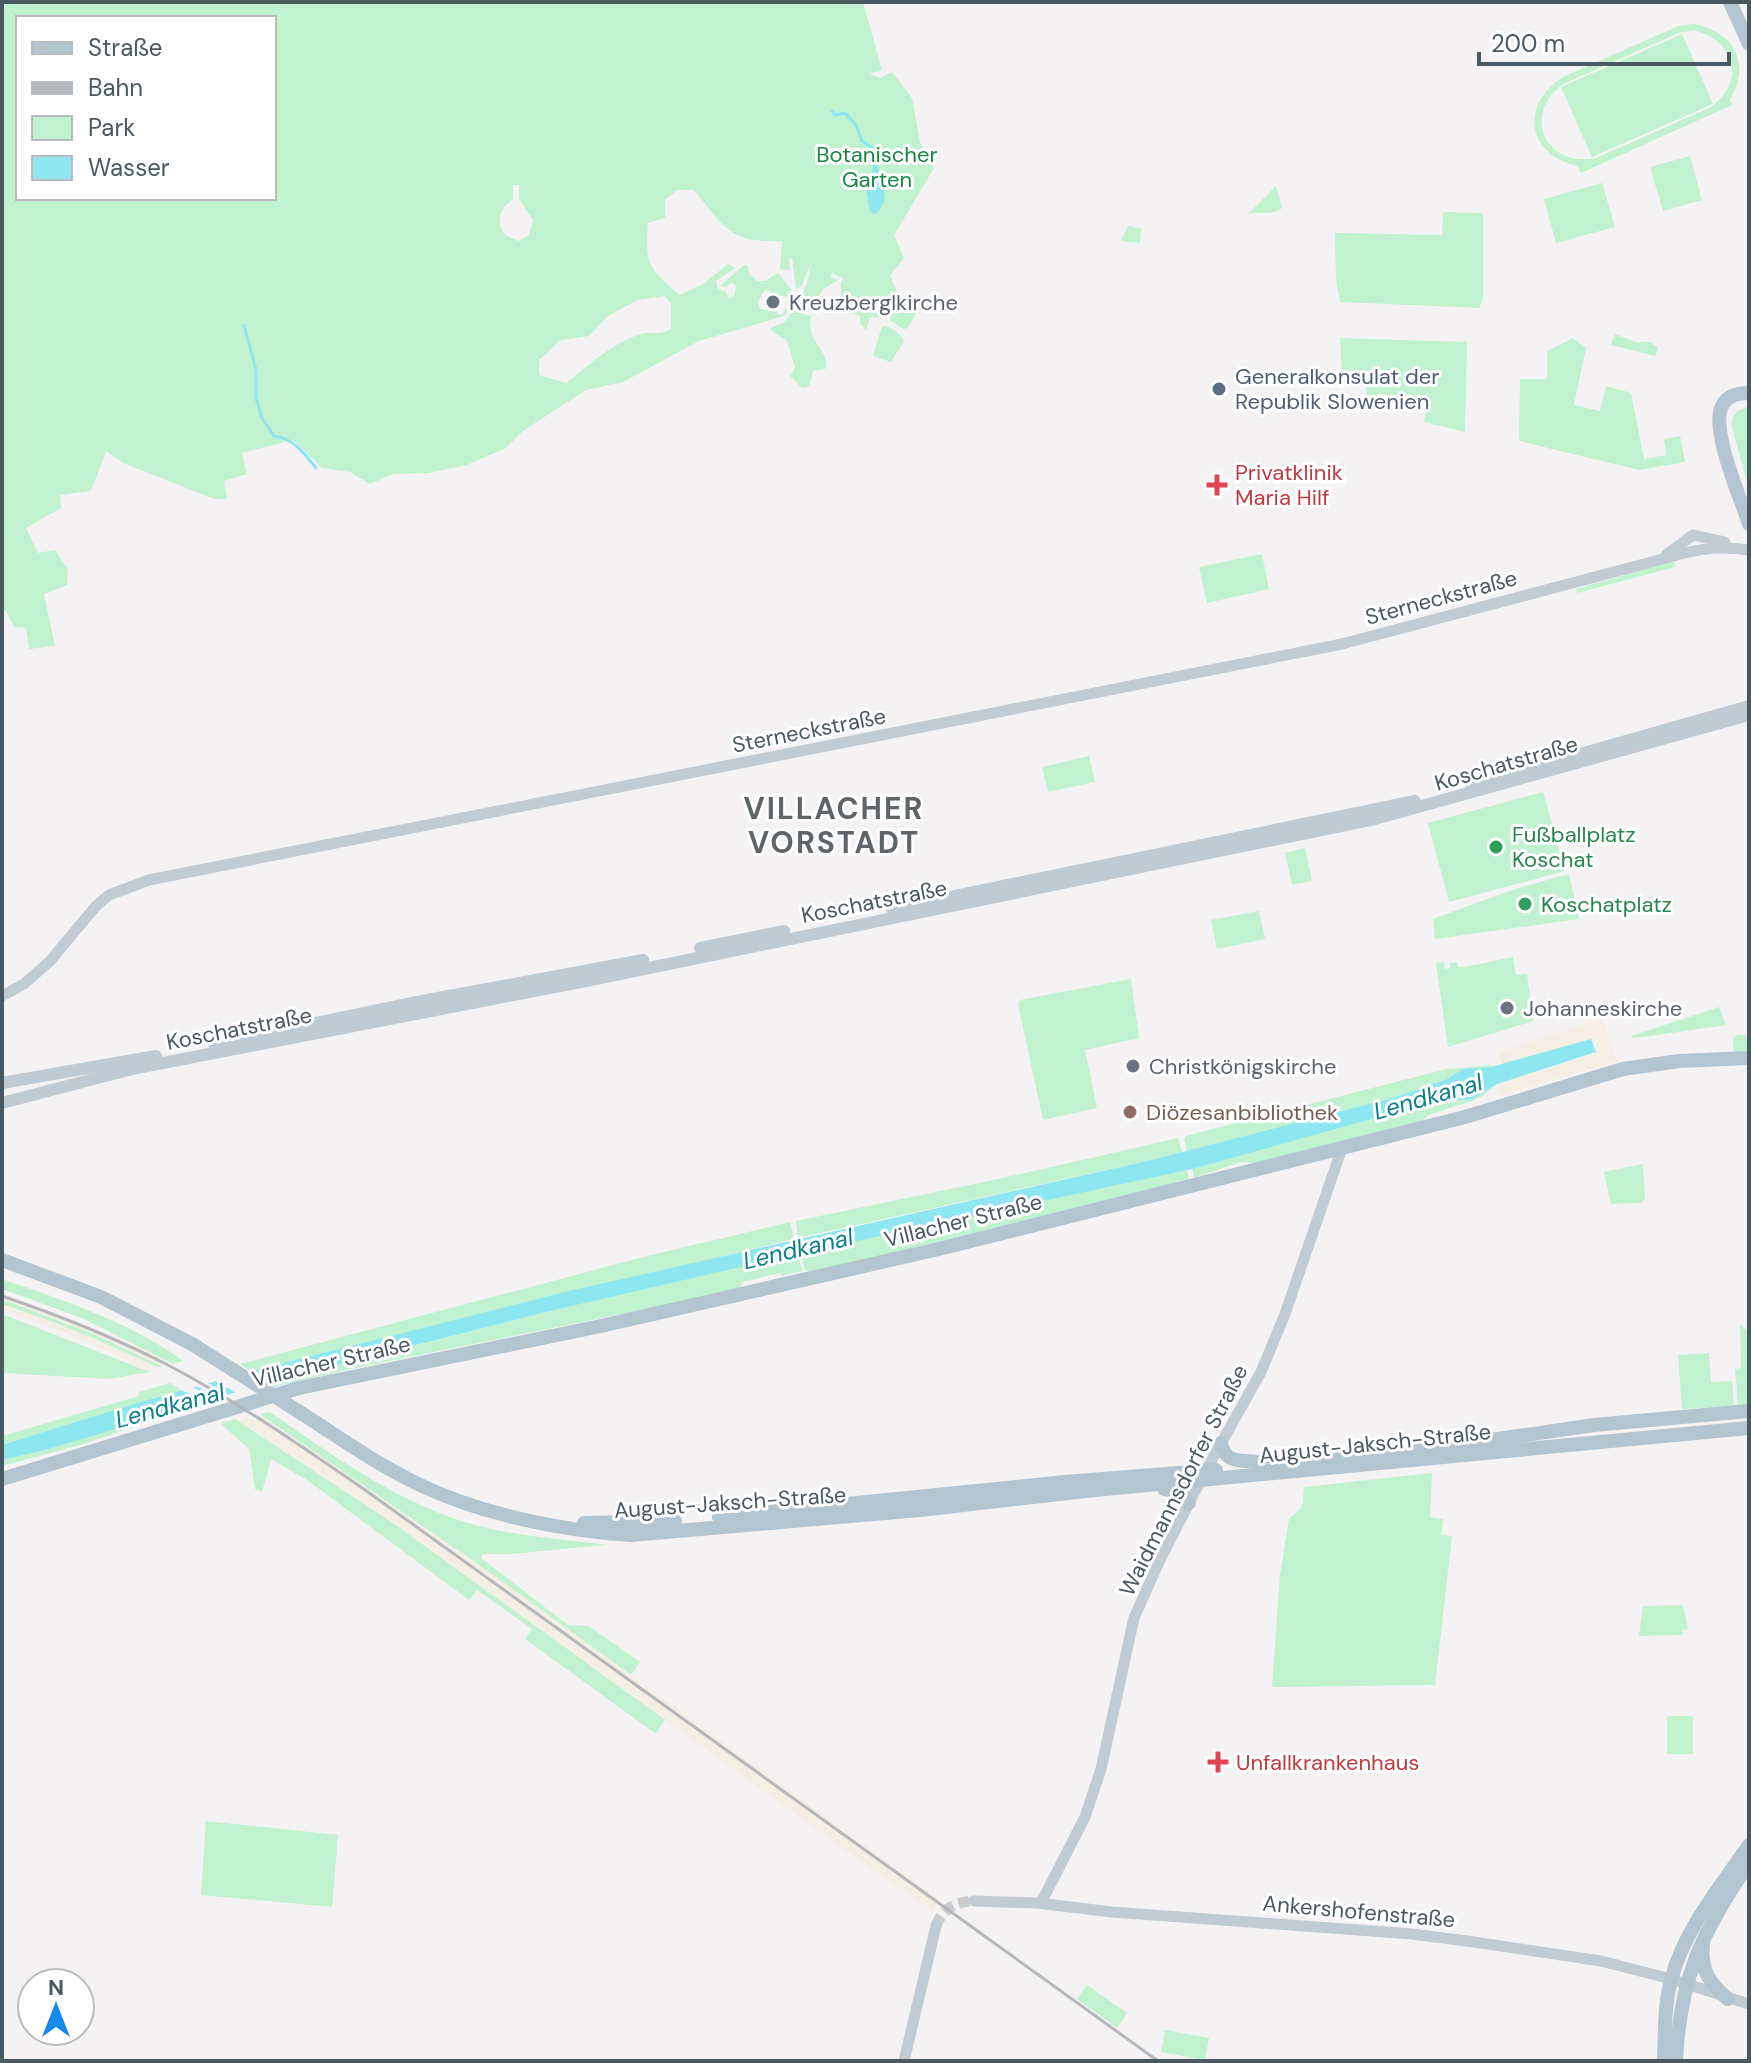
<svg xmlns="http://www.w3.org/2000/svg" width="1751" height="2063" font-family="'DM Sans',sans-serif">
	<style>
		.green { fill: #c1f2cf; fill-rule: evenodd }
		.sand { fill: #f5eee4 }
		.water { fill: #8de6f0 }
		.pier { fill: #f5f2f3 }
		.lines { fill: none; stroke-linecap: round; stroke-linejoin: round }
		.stream { stroke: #8de6f0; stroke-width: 3 }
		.tertiary-tunnel { stroke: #caccce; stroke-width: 11; stroke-dasharray: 11 5.5; stroke-linecap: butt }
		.tertiary { stroke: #c0cbd2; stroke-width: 11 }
		.secondary { stroke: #becbd4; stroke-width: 12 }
		.primary { stroke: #b2c5d1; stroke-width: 14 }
		.rail { stroke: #b4b8bd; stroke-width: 3 }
		.primary-bridge { stroke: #b2c5d1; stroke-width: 14 }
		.worship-dot { fill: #6b7280; stroke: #fff; stroke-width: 3 }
		.service-dot { fill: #5c6f8a; stroke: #fff; stroke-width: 3 }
		.health-dot { fill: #e0444e; stroke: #fff; stroke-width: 3 }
		.leisure-dot { fill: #2e9e5b; stroke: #fff; stroke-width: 3 }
		.education-dot { fill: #8d6e63; stroke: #fff; stroke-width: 3 }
		.labels { text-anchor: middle; stroke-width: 6; stroke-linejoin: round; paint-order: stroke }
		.park-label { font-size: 22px; fill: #158742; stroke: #fff }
		.worship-label { font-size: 22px; fill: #5b616d; stroke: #fff; text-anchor: start }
		.service-label { font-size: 22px; fill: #4e5e75; stroke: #fff; text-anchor: start }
		.health-label { font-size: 22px; fill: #be3a42; stroke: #fff; text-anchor: start }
		.street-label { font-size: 22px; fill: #495861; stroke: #fff }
		.leisure-label { font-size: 22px; fill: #27864d; stroke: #fff; text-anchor: start }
		.education-label { font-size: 22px; fill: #785e54; stroke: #fff; text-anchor: start }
		.water-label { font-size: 24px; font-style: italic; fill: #0a7e8c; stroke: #fff }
		.district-label { font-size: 30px; font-weight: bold; letter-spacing: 2px; fill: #5e6468; stroke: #fff }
	</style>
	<rect width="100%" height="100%" fill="#f5f2f3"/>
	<g class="green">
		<path d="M2,2H863L882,70L869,74L881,78L892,72L912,98L920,142L934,168L894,235L904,258L890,275L898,294L915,303L914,309L917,311L908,328L903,329L891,321L887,306H882L885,318L870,317L866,330L860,323V315L841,311V282L844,279L832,273L830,277L838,280L822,290L812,311L796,307C801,292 811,281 810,264L802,286L796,289L792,257L789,259L790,270L780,269L782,241C729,243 725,228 694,190H677L665,200V218L648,223C645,267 649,267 679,295L703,284L728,264L735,268L716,281L718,289L725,291L729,298L734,296L736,286L732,283L725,287L720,286L744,265H747L750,275L758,281H765L778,273L791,289L790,304H787L788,297L770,294L771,292L765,290L758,301L760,309L777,311V314L783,315L785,309L788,310L784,316L699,341L623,382L586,390L523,431L506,448L467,465L428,473L393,474L370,484L350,472L322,468L293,440L242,453L247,474L224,481L227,499H214L123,463L106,451L91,491L60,495L61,508L26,528L38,553L55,550L68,570L67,585L44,594L55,646L29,649L26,628L14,627L6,611H2ZM18,18H274V198H18ZM513,185H519V199L533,220L529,235L518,241L505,235C495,220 500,209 513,199ZM664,296L671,303V329C655,337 653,330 641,334C613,342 588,366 566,383L539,375V360L561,340L589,336L608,316L638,300Z"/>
		<path d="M1694,24C1735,33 1751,62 1730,100L1732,105L1581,173L1577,166C1526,154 1520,104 1563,77L1678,26ZM1694,30C1735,41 1747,80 1711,107L1596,158C1545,168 1521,114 1563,84L1679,33Z"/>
		<polygon points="1682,34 1713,104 1592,157 1561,87"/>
		<polygon points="1690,156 1702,200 1663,211 1650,167"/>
		<polygon points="1602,183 1615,227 1556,243 1544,199"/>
		<path d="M1276,186L1282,208C1272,217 1259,210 1248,214Z"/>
		<polygon points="1443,212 1483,213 1483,298 1479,308 1340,302 1336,280 1335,233 1442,235"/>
		<polygon points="1132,225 1132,227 1141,228 1140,243 1121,241 1128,227"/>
		<path d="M793,311L811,316C805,343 832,351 825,369L813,371L809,386L802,388L790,376L795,367L787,341L769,329L785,322Z"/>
		<path d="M882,326C891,325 900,334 904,341L891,362L873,356Z"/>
		<polygon points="1615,334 1636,342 1650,342 1658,348 1655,356 1611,345"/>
		<polygon points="1340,338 1467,342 1465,432 1424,422 1427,406 1384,394 1367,396 1365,371 1342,372"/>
		<polygon points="1573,338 1586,348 1574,405 1600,411 1606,386 1631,393 1644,459 1666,455 1664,439 1680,436 1685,462 1639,470 1519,441 1520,379 1547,379 1547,351"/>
		<polygon points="1749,406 1749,491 1732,427 1732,419 1737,411"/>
		<polygon points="1262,554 1269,589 1207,603 1199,567"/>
		<polygon points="1674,561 1675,567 1577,593 1576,589"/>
		<polygon points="1089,756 1095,782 1048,792 1042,767"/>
		<polygon points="1543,792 1565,871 1449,902 1428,823"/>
		<polygon points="1305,848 1312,881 1292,885 1285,853"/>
		<polygon points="1569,874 1579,919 1435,939 1433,919 1515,889"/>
		<polygon points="1259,911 1265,939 1217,949 1211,920"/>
		<path d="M1513,957L1516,975L1527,974L1533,1021L1448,1047L1436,963L1444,962L1445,969L1450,968V963L1457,962L1458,967C1477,966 1494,960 1513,957Z"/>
		<polygon points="1131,979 1139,1038 1085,1050 1097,1108 1043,1120 1018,1004 1020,1000"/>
		<polygon points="1719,1007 1726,1025 1643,1037 1632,1038 1631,1036"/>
		<polygon points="1738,1034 1749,1036 1749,1051 1734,1052 1733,1038"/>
		<polygon points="1491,1065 1492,1067 1463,1069 1445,1080 1394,1098 1187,1151 1184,1139 1186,1136 1446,1069"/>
		<path d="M1496,1085L1480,1098L1429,1115L1421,1121L1259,1163L1240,1162L1194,1178L1192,1168L1425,1104C1459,1102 1466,1103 1496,1085Z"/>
		<polygon points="1178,1138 1182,1152 1151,1160 798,1238 796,1221 998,1179"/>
		<polygon points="1643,1164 1645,1199 1640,1203 1611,1204 1604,1172"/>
		<polygon points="1187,1170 1189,1179 1176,1182 1176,1186 810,1272 805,1270 801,1252"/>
		<polygon points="790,1222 794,1239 251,1372 240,1364 647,1256"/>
		<polygon points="798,1253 802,1271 782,1276 780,1273 742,1282 740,1290 355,1368 274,1387 268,1383 546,1312"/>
		<path d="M2,1279C58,1298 137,1325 183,1361L173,1364L84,1319L2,1289Z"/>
		<polygon points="2,1299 96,1335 162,1366 157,1367 93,1338 2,1304"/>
		<polygon points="2,1314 150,1372 110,1379 2,1373"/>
		<polygon points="1740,1325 1749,1332 1749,1405 1738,1405 1735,1369 1741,1368"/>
		<polygon points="1709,1353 1711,1382 1732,1381 1734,1406 1682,1409 1678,1355"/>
		<polygon points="170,1383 183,1391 2,1445 2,1436 139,1396 139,1392"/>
		<polygon points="203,1401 206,1403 80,1445 2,1466 2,1460 49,1449"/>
		<path d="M270,1412C335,1457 402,1506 479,1526C521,1537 564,1539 606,1545L511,1554H483L481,1558L568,1625L589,1626L640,1662L631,1675L472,1560L259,1414Z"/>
		<polygon points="235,1419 393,1523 665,1719 656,1734 525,1639 532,1629 477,1590 469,1600 307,1480 271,1459 262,1492 255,1489 249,1449 220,1423"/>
		<polygon points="1432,1473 1430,1517 1443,1519 1441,1535 1452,1536 1435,1685 1272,1687 1280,1575 1289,1519 1302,1507 1304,1487"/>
		<polygon points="1683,1605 1688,1629 1682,1630 1683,1635 1639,1636 1643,1606"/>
		<rect x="1667" y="1716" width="26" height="38"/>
		<polygon points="206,1821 338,1835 332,1907 201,1895"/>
		<polygon points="1087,1985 1127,2013 1117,2028 1077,1999"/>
		<polygon points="1165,2030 1209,2038 1205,2060 1161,2052"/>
	</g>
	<g class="sand">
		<polygon points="1602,1019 1617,1061 1501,1095 1497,1084 1596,1053 1595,1048 1598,1047 1592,1039 1502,1065 1499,1052"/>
		<polygon points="2,1294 123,1340 165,1360 162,1366 96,1335 2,1299"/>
		<polygon points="2,1304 64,1326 151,1364 147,1371 132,1365 132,1362 66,1333 2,1309"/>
		<polygon points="259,1414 472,1560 939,1899 932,1910 873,1870 393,1523 242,1423 245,1416 255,1421"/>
	</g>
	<g class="water">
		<path d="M876,159C879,177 894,200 875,214L870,212L866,188L872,182L873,161Z"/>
		<polygon points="1591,1039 1596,1052 1497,1084 1473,1099 1425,1104 1192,1169 805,1252 546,1312 270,1382 49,1449 2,1460 2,1445 134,1404 260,1369 569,1291 1151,1160 1393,1098 1445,1080 1463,1069 1491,1067"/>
	</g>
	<g class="pier">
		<polygon points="247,1369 272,1386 240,1395 212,1379"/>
		<polygon points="204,1381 231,1396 232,1397 221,1400 193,1384"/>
		<polygon points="189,1385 218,1401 208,1404 178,1388"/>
	</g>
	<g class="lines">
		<g class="stream">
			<polyline points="832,111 835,115 845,113 856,125 862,141 874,149 875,159"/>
			<polyline points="244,325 256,370 256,397"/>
			<path d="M256,398L262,418L274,436C293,438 304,453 316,468"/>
		</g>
		<path class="tertiary-tunnel" d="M936,1926C943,1908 955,1902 974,1901"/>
		<g class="tertiary">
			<polyline points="1666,555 1693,535 1725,542"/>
			<path d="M2,996L24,984L50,961L96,906L109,895L149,880L1342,644L1659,560C1693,550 1713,545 1749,550"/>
			<polyline points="974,1901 1037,1903 1112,1912 1412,1934 1474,1942 1601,1961 1671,1979 1749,2004"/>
			<polyline points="1041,1903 1085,1817 1101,1769 1134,1618 1159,1562 1205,1472 1261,1372 1285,1314 1342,1148"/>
			<polyline points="904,2061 936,1926"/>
		</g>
		<g class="secondary">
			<polyline points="1471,785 1749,706"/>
			<polyline points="892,909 1415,801"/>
			<polyline points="700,948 784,931"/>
			<polyline points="214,1044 422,1001 643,960"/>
			<polyline points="2,1083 156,1056"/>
			<polyline points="2,1103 132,1069 586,981 1375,819 1749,715"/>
		</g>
		<g class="primary">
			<polyline points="1730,2 1749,44"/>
			<path d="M1749,393C1738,393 1727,395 1722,406C1710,429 1741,499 1749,524"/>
			<polyline points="2,1260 101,1297 192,1344"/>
			<path d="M298,1411C337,1436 376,1464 418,1484C480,1514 562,1531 631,1535L920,1510L1095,1490L1749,1428"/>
			<path d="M1221,1443C1226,1470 1252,1456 1270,1465"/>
			<polyline points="1261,1466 1457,1445 1594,1425 1749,1411"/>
			<polyline points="2,1479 299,1388 601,1326 943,1248 1465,1117 1623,1069 1679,1061 1749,1058"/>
			<polyline points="1164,1489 1180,1492 1189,1503"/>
			<polyline points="719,1517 1065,1482 1216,1470"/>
			<polyline points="584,1523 675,1521"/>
			<path d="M1703,1945C1700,1970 1710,1984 1728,1999"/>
			<path d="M1664,2061C1665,2034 1664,2006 1671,1980C1684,1930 1720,1887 1749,1845"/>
			<path d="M1676,2061C1680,1977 1702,1932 1749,1863"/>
		</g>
		<path class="rail" d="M2,1296C58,1315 113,1337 166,1364C237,1401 302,1447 368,1492L1158,2061"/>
		<polyline class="primary-bridge" points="192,1344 298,1411"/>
	</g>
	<g class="worship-dot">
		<circle cx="773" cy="302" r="8"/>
		<circle cx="1507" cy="1008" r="8"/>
		<circle cx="1133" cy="1066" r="8"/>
	</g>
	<circle class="service-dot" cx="1219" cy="389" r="8"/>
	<g class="health-dot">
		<path d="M1213 473h8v8h8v8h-8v8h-8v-8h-8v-8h8z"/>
		<path d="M1214 1750h8v8h8v8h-8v8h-8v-8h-8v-8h8z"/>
	</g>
	<g class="leisure-dot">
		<circle cx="1496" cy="847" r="8"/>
		<circle cx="1525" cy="904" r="8"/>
	</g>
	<circle class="education-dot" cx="1130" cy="1112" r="8"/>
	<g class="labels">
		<g class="park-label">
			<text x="877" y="162">Botanischer<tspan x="877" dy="25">Garten</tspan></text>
		</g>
		<g class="worship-label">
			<text x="789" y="310">Kreuzberglkirche</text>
			<text x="1523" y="1016">Johanneskirche</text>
			<text x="1149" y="1074">Christkönigskirche</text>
		</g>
		<g class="service-label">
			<text x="1235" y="384">Generalkonsulat der<tspan x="1235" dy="25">Republik Slowenien</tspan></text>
		</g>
		<g class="health-label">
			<text x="1235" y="480">Privatklinik<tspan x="1235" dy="25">Maria Hilf</tspan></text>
			<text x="1236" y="1770">Unfallkrankenhaus</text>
		</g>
		<g class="street-label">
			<text transform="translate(1441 597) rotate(-15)" y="8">Sterneckstraße</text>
			<text transform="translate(809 730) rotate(-11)" y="8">Sterneckstraße</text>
			<text transform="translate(1506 763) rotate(-16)" y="8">Koschatstraße</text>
			<text transform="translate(874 901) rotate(-11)" y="8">Koschatstraße</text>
			<text transform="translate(239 1028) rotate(-11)" y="8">Koschatstraße</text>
			<text transform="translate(963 1220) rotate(-14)" y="8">Villacher Straße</text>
			<text transform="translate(331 1361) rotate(-13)" y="8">Villacher Straße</text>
			<text transform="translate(1375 1443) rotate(-6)" y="8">August-Jaksch-Straße</text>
			<text transform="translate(1183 1480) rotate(-63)" y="8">Waidmannsdorfer Straße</text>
			<text transform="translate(730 1502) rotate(-4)" y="8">August-Jaksch-Straße</text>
			<text transform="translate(1359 1911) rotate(5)" y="8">Ankershofenstraße</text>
		</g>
		<g class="leisure-label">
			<text x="1512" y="842">Fußballplatz<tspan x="1512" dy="25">Koschat</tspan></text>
			<text x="1541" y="912">Koschatplatz</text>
		</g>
		<g class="education-label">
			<text x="1146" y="1120">Diözesanbibliothek</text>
		</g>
		<g class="water-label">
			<text transform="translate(1428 1097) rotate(-16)" y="8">Lendkanal</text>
			<text transform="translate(798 1249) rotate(-13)" y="8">Lendkanal</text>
			<text transform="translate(170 1406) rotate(-15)" y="8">Lendkanal</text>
		</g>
		<g class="district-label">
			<text x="834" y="819">VILLACHER<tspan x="834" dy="34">VORSTADT</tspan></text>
		</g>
	</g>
	<rect width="1751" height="2063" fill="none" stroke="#495861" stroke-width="8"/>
	<rect x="16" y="16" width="260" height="184" fill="#ffffff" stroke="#b6bcc0" stroke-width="2"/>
	<rect x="32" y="42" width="40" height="12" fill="#b2c5d1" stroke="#b6bcc0" stroke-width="2"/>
	<text x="88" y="56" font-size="24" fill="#495861">Straße</text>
	<rect x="32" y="82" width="40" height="12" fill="#b4b8bd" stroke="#b6bcc0" stroke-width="2"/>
	<text x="88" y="96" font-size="24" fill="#495861">Bahn</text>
	<rect x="32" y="116" width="40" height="24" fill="#c1f2cf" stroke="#b6bcc0" stroke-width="2"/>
	<text x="88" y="136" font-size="24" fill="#495861">Park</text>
	<rect x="32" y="156" width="40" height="24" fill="#8de6f0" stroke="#b6bcc0" stroke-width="2"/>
	<text x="88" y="176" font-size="24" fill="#495861">Wasser</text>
	<g transform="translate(56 2007)"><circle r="38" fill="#ffffff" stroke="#b6bcc0" stroke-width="2"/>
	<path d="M0-6L14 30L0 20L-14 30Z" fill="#158aec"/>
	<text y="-12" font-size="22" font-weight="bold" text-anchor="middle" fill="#495861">N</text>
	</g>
	<path d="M1479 52v12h250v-12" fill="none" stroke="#495861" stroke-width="4"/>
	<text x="1491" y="52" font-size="24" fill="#495861" stroke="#ffffff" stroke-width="6" paint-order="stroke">200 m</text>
</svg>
